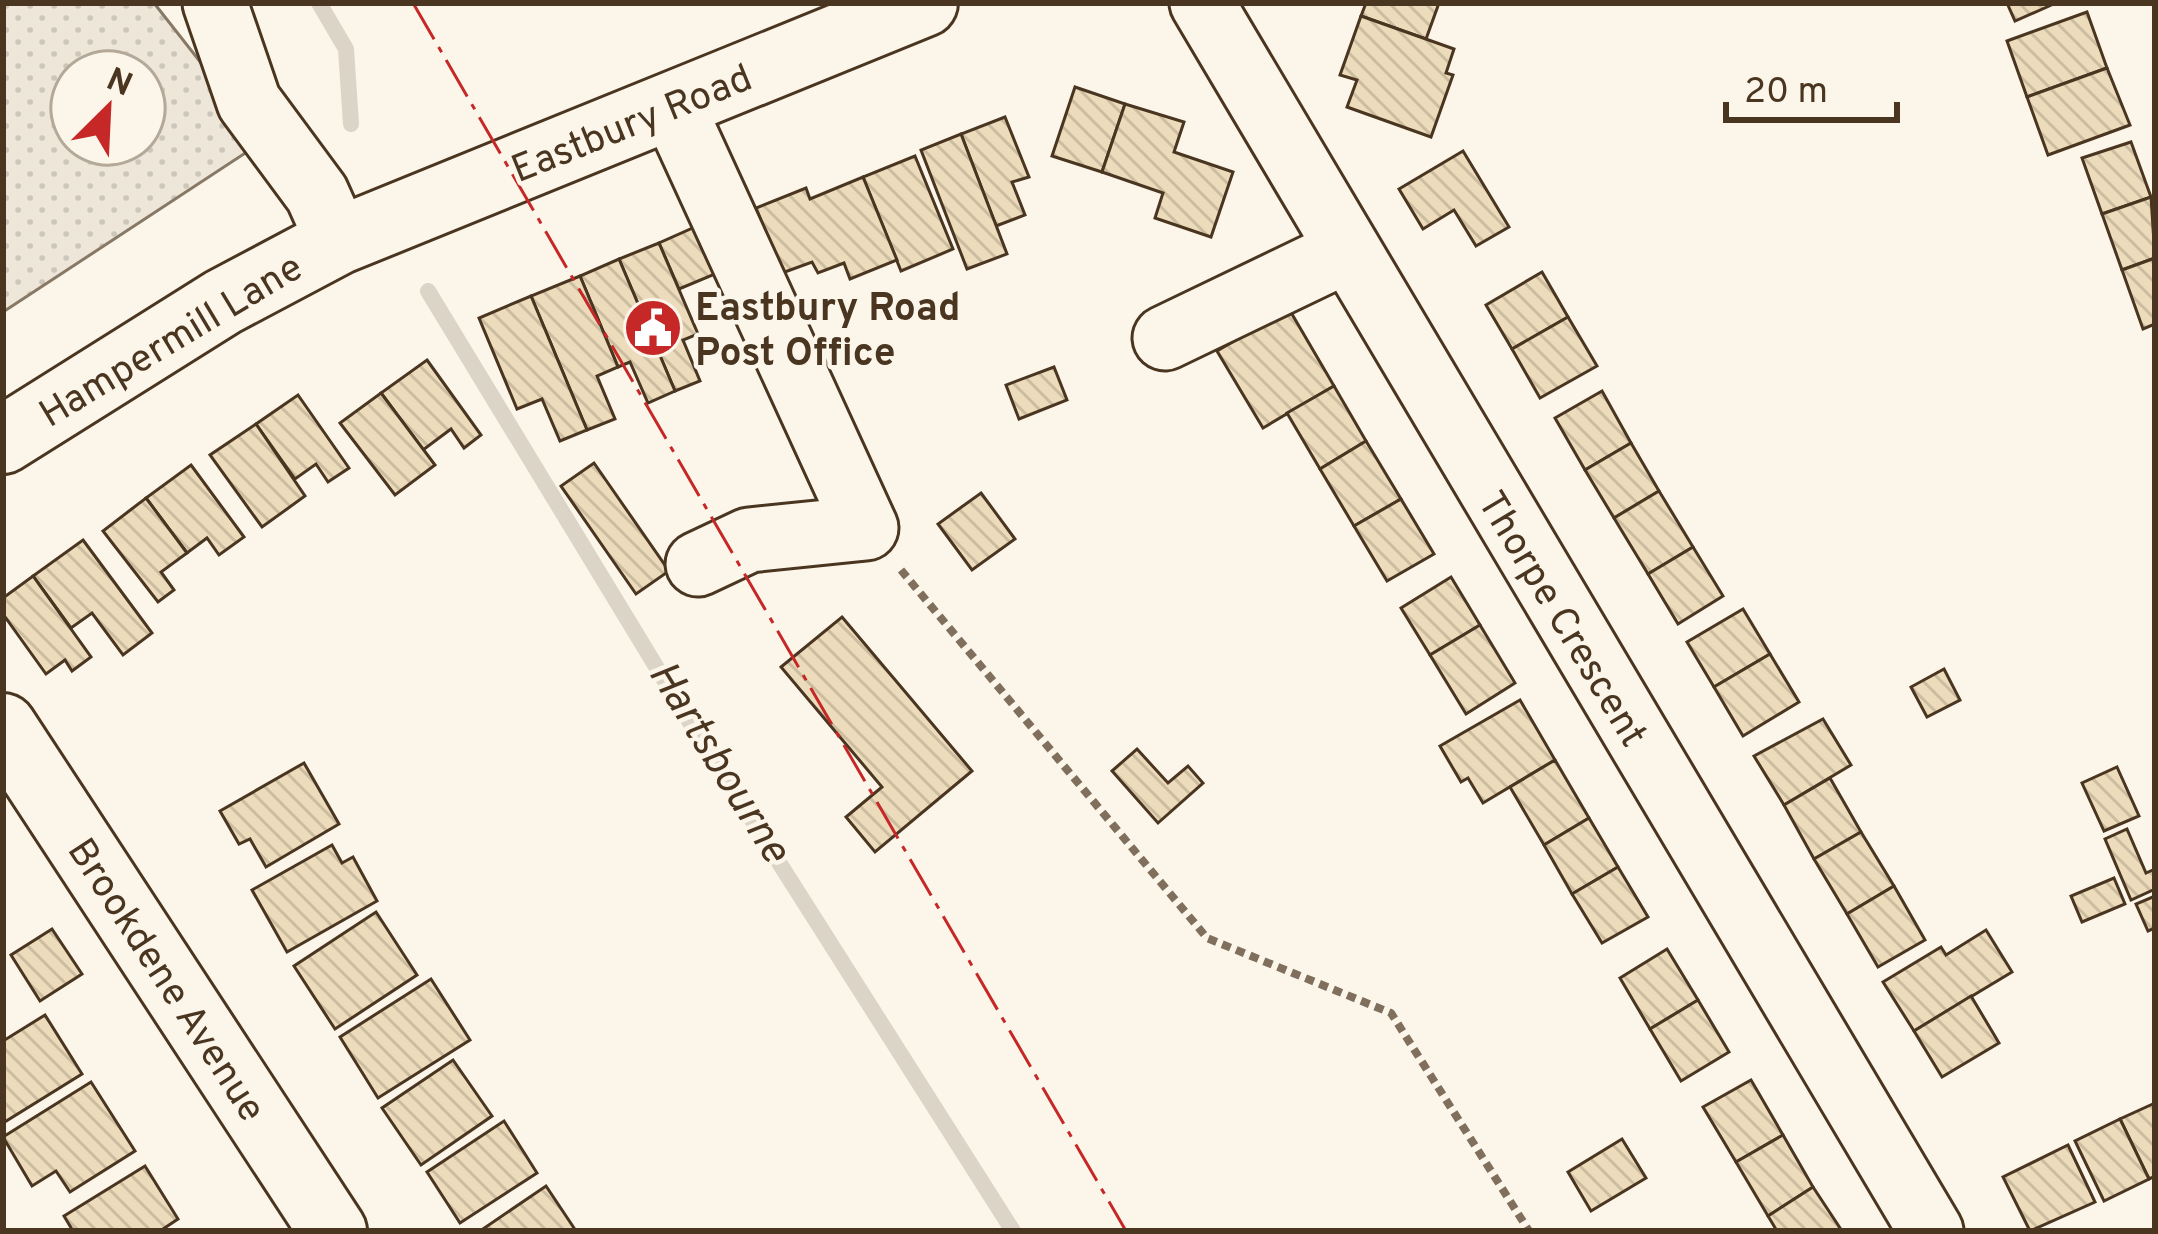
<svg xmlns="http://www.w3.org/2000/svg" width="2158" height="1234" font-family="Overpass,sans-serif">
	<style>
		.grass { fill: url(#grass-dots); stroke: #887966; stroke-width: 3; fill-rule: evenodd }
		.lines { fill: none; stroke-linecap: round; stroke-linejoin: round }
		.stream { stroke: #dcd4c6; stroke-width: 16 }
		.building { fill: url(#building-back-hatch); stroke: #4a3520; stroke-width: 3 }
		.minor-casing { stroke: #4a3520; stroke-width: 69 }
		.major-casing { stroke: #4a3520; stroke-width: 72 }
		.path { stroke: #7f6f5c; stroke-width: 8; stroke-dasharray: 9 6; stroke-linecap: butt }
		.minor { stroke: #fbf6e9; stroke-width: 63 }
		.major { stroke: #fbf6e9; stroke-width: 66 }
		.power { stroke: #c62828; stroke-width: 3; stroke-dasharray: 42 9 6 9; stroke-linecap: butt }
		.labels { text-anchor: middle; stroke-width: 9; stroke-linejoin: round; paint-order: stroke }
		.street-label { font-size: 39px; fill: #4a3520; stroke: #fbf6e9 }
		.poi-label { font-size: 39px; font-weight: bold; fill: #4a3520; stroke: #fbf6e9; text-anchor: start }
		.water-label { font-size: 42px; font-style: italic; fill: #4a3520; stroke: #fbf6e9 }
	</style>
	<defs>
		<pattern id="grass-dots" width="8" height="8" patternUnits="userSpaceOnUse" patternTransform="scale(3)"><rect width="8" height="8" fill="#ede6d9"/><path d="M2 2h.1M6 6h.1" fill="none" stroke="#cdc6ba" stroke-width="1.8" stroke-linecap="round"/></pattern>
		<pattern id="building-back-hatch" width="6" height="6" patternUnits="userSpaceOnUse" patternTransform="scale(3)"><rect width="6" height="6" fill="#ecdcbc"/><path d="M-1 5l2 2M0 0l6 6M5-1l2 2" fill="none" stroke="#ccbda1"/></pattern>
	</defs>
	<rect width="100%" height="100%" fill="#fbf6e9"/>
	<path class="grass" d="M3,3H154L242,115L253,148L3,312ZM72,72H144V144H72Z"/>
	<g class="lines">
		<g class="stream">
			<polyline points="319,3 346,49 351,124"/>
			<polyline points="428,291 691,724 1013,1231"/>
		</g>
	</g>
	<g class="building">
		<polygon points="1366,3 1439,3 1426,39 1361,16"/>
		<polygon points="2007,3 2056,3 2015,21"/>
		<polygon points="2087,12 2107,68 2027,97 2007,41"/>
		<polygon points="1361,16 1454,49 1446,73 1453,75 1431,137 1347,107 1357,80 1340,75"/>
		<polygon points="2107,68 2130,125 2048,155 2027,97"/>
		<polygon points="1075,87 1125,104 1102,172 1052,156"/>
		<polygon points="1125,104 1184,122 1174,152 1233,172 1211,237 1155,218 1163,193 1102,172"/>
		<polygon points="1005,117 1029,177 1012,182 1025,215 996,226 961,134"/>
		<polygon points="961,134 1007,254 967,269 921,150"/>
		<polygon points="2131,142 2151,197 2102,214 2082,158"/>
		<polygon points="1463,151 1509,227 1476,246 1454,210 1423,229 1399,189"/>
		<polygon points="915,156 953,249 901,271 863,177"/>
		<polygon points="863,177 897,260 850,279 844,263 818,273 812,262 782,273 756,208 806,188 810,199"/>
		<polygon points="2151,197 2155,258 2122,270 2102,214"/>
		<polygon points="695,227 715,274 679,289 659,243"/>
		<polygon points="659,243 698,334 683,340 700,381 675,391 619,259"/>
		<polygon points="2155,258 2155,324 2143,329 2122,270"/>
		<polygon points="619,259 675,391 648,403 630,362 618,367 580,276"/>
		<polygon points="1542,272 1568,317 1512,349 1486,305"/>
		<polygon points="580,276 618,367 597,376 615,419 587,430 531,296"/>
		<polygon points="531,296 587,430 560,441 542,399 517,409 479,318"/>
		<polygon points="1289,309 1334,386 1263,428 1217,351"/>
		<polygon points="1568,317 1597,366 1540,398 1512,349"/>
		<polygon points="427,360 481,435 464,448 451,429 423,450 381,393"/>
		<polygon points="1054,367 1067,400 1019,419 1006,385"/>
		<polygon points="1334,386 1366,441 1320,469 1287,413"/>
		<polygon points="1602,391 1631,443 1585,470 1555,418"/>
		<polygon points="381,393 435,465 395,495 340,423"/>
		<polygon points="298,395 349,468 328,482 316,464 295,479 256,424"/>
		<polygon points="256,424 305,496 262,527 210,455"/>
		<polygon points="1366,441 1401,499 1354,526 1320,469"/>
		<polygon points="1631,443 1659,491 1614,518 1585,470"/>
		<polygon points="594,463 669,571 636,594 561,486"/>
		<polygon points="191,465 244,537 219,555 207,538 187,553 146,498"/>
		<polygon points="1659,491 1693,547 1648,574 1614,518"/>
		<polygon points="981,493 1015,539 972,570 938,524"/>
		<polygon points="146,498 187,553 161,572 174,590 158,602 103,531"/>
		<polygon points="1401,499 1434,554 1387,581 1354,526"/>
		<polygon points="83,540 152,633 123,655 92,613 71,628 33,576"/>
		<polygon points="1693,547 1723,596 1678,624 1648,574"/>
		<polygon points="33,576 91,657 72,671 65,660 46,674 3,614 3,598"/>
		<polygon points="1451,577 1480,625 1430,655 1401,608"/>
		<polygon points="1743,609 1770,654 1714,687 1687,642"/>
		<polygon points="842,617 972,771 875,852 846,817 882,787 781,667"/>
		<polygon points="1480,625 1515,683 1466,714 1430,655"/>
		<polygon points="1770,654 1799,702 1743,736 1714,687"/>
		<polygon points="1944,669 1960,700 1927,717 1911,687"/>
		<polygon points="1520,700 1555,760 1483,803 1468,778 1461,782 1440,746"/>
		<polygon points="1823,719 1851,765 1784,805 1754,756"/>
		<polygon points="1137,749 1168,783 1188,766 1203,783 1158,823 1112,771"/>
		<polygon points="1555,760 1589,818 1544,845 1510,787"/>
		<polygon points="304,763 339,824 266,867 250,839 239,844 220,811"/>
		<polygon points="2117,767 2139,816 2104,831 2082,783"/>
		<polygon points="1830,778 1861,832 1814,859 1784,805"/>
		<polygon points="1589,818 1618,867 1572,894 1544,845"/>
		<polygon points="2127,829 2146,873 2155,869 2155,889 2131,900 2105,839"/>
		<polygon points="1861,832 1894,886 1847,914 1814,859"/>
		<polygon points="332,845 342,863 353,857 377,901 287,952 252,890"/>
		<polygon points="1618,867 1648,917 1602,943 1572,894"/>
		<polygon points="2114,878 2125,904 2082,922 2071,896"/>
		<polygon points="1894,886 1925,940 1878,967 1847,914"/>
		<polygon points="2155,896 2155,928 2148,931 2136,904"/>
		<polygon points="376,912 417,975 335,1029 294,966"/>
		<polygon points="52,929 82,974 40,1001 11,955"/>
		<polygon points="1986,930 2012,972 1914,1031 1883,982 1941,947 1946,955"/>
		<polygon points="1667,949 1698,1000 1650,1029 1620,978"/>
		<polygon points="431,979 470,1040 378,1098 340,1037"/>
		<polygon points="1971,996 1999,1043 1942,1077 1914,1031"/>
		<polygon points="1698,1000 1729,1052 1681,1081 1650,1029"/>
		<polygon points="45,1015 82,1074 3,1123 3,1041"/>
		<polygon points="453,1060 492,1116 421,1165 382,1108"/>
		<polygon points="1751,1080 1783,1135 1736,1162 1703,1107"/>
		<polygon points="91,1082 135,1151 70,1192 56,1171 32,1186 3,1137"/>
		<polygon points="2155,1103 2155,1176 2149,1179 2120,1119"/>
		<polygon points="2120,1119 2149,1179 2104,1201 2075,1141"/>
		<polygon points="504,1121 537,1173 460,1223 427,1172"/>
		<polygon points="1783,1135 1813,1187 1768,1216 1736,1162"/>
		<polygon points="1622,1139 1646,1178 1591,1211 1568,1172"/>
		<polygon points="2068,1145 2095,1202 2030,1231 2003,1177"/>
		<polygon points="145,1166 178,1219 160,1231 73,1231 64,1216"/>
		<polygon points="546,1186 576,1231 480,1231"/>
		<polygon points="1813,1187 1842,1231 1777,1231 1768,1216"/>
	</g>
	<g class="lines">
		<g class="minor-casing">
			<g id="minor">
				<polyline points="215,3 249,102 317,194 338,241"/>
				<polyline points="1202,3 1931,1231"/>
				<polyline points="672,105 866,528 749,540 698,564"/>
				<polyline points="1165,338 1348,250"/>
			</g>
		</g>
		<g class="major-casing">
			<g id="major">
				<polyline points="3,440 223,302 338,241 924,3"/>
				<polyline points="3,727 333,1231"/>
			</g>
		</g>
		<polyline class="path" points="901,570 1207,938 1391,1013 1529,1231"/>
		<use href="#minor" class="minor"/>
		<use href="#major" class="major"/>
		<polyline class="power" points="413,3 1126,1231"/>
	</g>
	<defs>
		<g id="civic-disc" transform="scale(3)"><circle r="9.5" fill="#c62828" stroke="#fbf6e9"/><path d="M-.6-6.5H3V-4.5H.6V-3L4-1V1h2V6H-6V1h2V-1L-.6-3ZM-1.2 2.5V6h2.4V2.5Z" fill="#fff"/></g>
	</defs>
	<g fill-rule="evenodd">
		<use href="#civic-disc" x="653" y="328"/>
	</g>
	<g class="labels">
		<g class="street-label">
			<text transform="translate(631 122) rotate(-22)" y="14">Eastbury Road</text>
			<text transform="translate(170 339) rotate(-31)" y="14">Hampermill Lane</text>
			<text transform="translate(1564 618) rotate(59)" y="14">Thorpe Crescent</text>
			<text transform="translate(168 979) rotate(57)" y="14">Brookdene Avenue</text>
		</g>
		<g class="poi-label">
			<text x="695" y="320">Eastbury Road<tspan x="695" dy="45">Post Office</tspan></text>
		</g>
		<g class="water-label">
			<text transform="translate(721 761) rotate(58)" y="15">Hartsbourne</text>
		</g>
	</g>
	<rect width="2158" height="1234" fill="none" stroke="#4a3520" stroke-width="12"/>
	<g transform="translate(108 108) rotate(24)"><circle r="57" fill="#fbf6e9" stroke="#b4a999" stroke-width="3"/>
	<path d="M0-9L21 45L0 30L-21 45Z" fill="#c62828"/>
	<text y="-18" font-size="33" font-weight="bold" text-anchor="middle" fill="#4a3520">N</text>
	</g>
	<path d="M1726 102v18h171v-18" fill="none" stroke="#4a3520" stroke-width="6"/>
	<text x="1744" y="102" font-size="36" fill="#4a3520" stroke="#fbf6e9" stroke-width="9" paint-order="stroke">20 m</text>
</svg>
